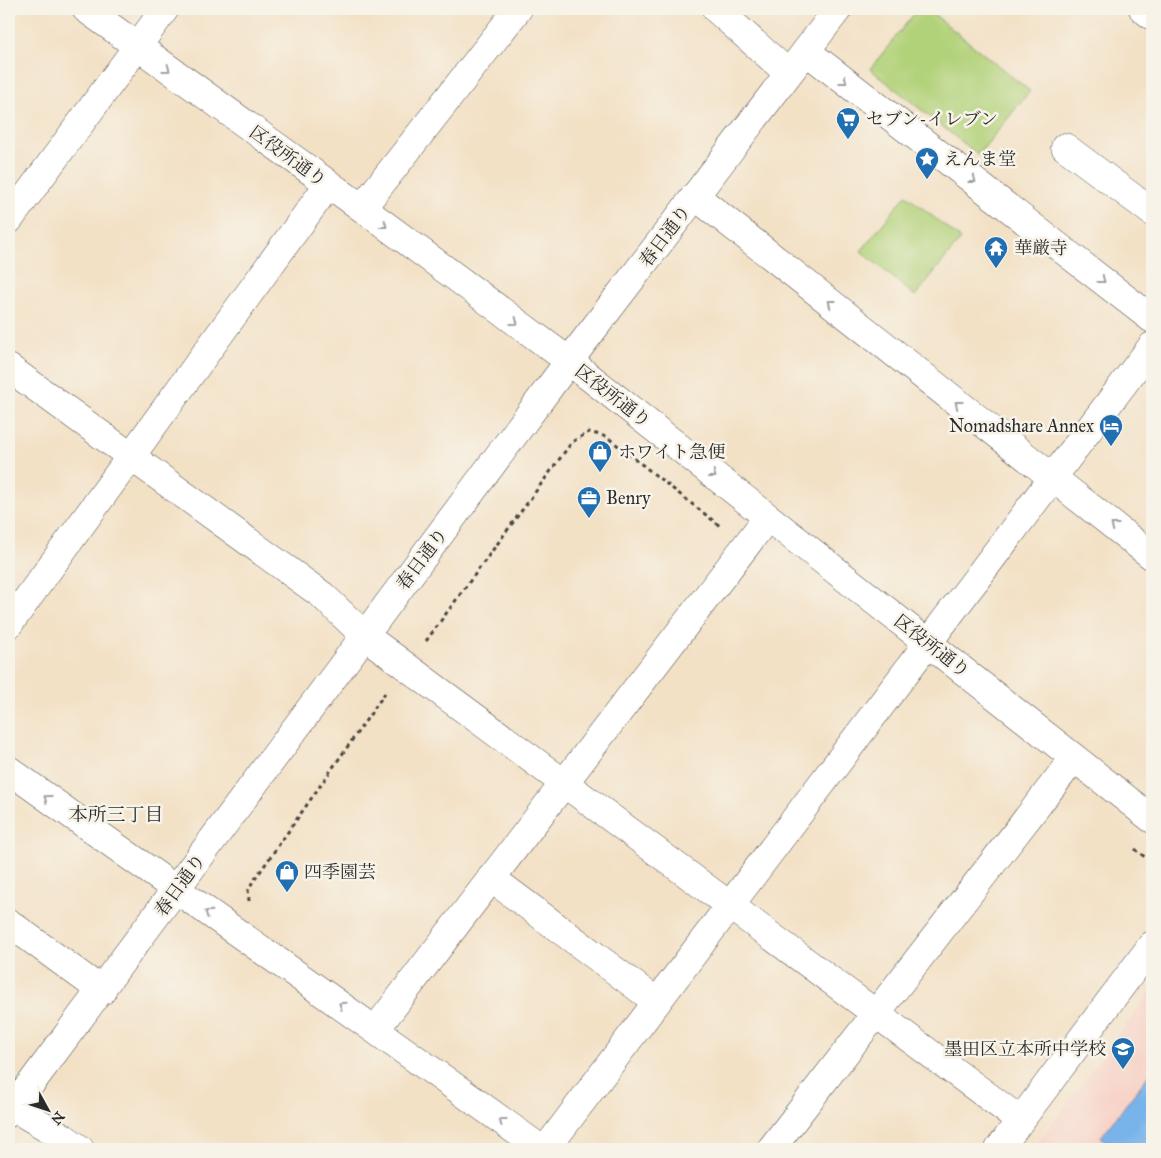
<svg xmlns="http://www.w3.org/2000/svg" width="1161" height="1158" font-family="'IM FELL Great Primer','Noto Serif JP',serif">
	<style>
		.built { fill: #f7d1c6 }
		.green { fill: #b2d27a; stroke: #6e7e52 }
		.water { fill: #78b4ea; stroke: #52708a }
		.lines { fill: none; stroke-linecap: round; stroke-linejoin: round }
		.minor-casing { stroke: #494642; stroke-width: 29 }
		.path { stroke: #494642; stroke-width: 3; stroke-dasharray: 4 4; stroke-linecap: butt }
		.minor { stroke: #fff; stroke-width: 28 }
		.oneway { stroke: #a0a0a0 }
		.labels { text-anchor: middle; stroke-width: 5; stroke-linejoin: round; paint-order: stroke }
		.poi-label { font-size: 18px; fill: #2b2b2b; stroke: #f7f3e8; text-anchor: start }
		.street-label { font-size: 18px; fill: #2b2b2b; stroke: #f7f3e8 }
		.neighbourhood-label { font-size: 19px; fill: #2b2b2b; stroke: #f7f3e8 }
	</style>
	<rect width="100%" height="100%" fill="#f7f3e8"/>
	<filter id="ink" filterUnits="userSpaceOnUse"><feTurbulence type="fractalNoise" baseFrequency=".02" numOctaves="2"/><feDisplacementMap in="SourceGraphic" scale="10" xChannelSelector="R" yChannelSelector="G"/><feConvolveMatrix kernelMatrix="1 2 1 2 8 2 1 2 1" color-interpolation-filters="sRGB"/></filter>
	<filter id="wash" filterUnits="userSpaceOnUse"><feTurbulence type="fractalNoise" baseFrequency=".0096" numOctaves="4" result="noise"/><feDisplacementMap in="SourceGraphic" scale="20" xChannelSelector="R" yChannelSelector="G"/><feGaussianBlur stdDeviation="1.12" result="paint"/><feColorMatrix in="noise" values="0 0 0 0 0 0 0 0 0 0 0 0 0 0 0 0 0 1.4 0 .05"/><feComposite in="paint" operator="in"/></filter>
	<g filter="url(#wash)">
		<rect width="100%" height="100%" fill="#f3e1c6"/>
		<polygon class="built" points="1152,990 1152,1149 1033,1149"/>
		<g class="green">
			<polygon points="918,9 927,9 1030,91 978,155 870,69"/>
			<polygon points="906,195 961,239 915,296 861,251"/>
		</g>
		<polygon class="water" points="1152,1071 1152,1149 1116,1149 1101,1137"/>
	</g>
	<g filter="url(#ink)">
		<g class="lines">
			<g class="minor-casing">
				<g id="minor">
					<polyline points="86,9 362,208 569,361 1152,819"/>
					<polyline points="716,9 788,73"/>
					<polyline points="1143,9 1152,16"/>
					<polyline points="806,51 1152,319"/>
					<polyline points="1065,147 1152,212"/>
					<polyline points="695,196 1152,556"/>
					<polyline points="362,208 518,9"/>
					<polyline points="9,220 165,9"/>
					<polyline points="9,368 322,595 365,636 1020,1120"/>
					<polyline points="9,624 328,185"/>
					<path d="M9,770C186,898 365,1021 541,1149"/>
					<polyline points="491,878 657,1002"/>
					<polyline points="9,923 102,991"/>
					<polyline points="376,1029 767,518"/>
					<polyline points="9,1105 63,1137 80,1149"/>
					<polyline points="9,1113 569,361 838,9"/>
					<polyline points="546,1149 1152,346"/>
					<polyline points="771,1149 1074,758"/>
					<polyline points="999,1149 1152,945"/>
				</g>
			</g>
			<g class="path">
				<polyline points="426,641 572,442 589,432 607,437 720,526"/>
				<polyline points="1135,849 1152,863"/>
				<polyline points="249,901 248,889 385,693"/>
			</g>
			<use href="#minor" class="minor"/>
		</g>
		<defs><path id="oneway-chevron" d="M-2-3.5L2.5 0L-2 3.5" fill="none" stroke-width="1.6" stroke-linecap="round" stroke-linejoin="round" transform="scale(1.25)"/></defs>
		<g class="oneway">
			<use href="#oneway-chevron" transform="translate(167 69) rotate(36)"/>
			<use href="#oneway-chevron" transform="translate(844 81) rotate(38)"/>
			<use href="#oneway-chevron" transform="translate(973 180) rotate(38)"/>
			<use href="#oneway-chevron" transform="translate(384 225) rotate(37)"/>
			<use href="#oneway-chevron" transform="translate(1102 280) rotate(38)"/>
			<use href="#oneway-chevron" transform="translate(831 303) rotate(-142)"/>
			<use href="#oneway-chevron" transform="translate(515 322) rotate(36)"/>
			<use href="#oneway-chevron" transform="translate(958 404) rotate(-142)"/>
			<use href="#oneway-chevron" transform="translate(713 475) rotate(38)"/>
			<use href="#oneway-chevron" transform="translate(1114 526) rotate(-142)"/>
			<use href="#oneway-chevron" transform="translate(47 798) rotate(-144)"/>
			<use href="#oneway-chevron" transform="translate(208 913) rotate(-146)"/>
			<use href="#oneway-chevron" transform="translate(342 1005) rotate(-145)"/>
			<use href="#oneway-chevron" transform="translate(502 1121) rotate(-144)"/>
		</g>
	</g>
	<defs>
		<g id="supermarket-pin" transform="scale(1.25)"><path d="M0 17L-7.5 6A9.5 9.5 0 1 1 7.5 6Z" fill="#1f6fb2" stroke="#f7f3e8"/><path d="M-6-5.5h2.5l.6 2H6L4.5 2H-2.5L-4.4-4H-6ZM-1.5 3.2a1.3 1.3 0 1 0 .1 0ZM3 3.2a1.3 1.3 0 1 0 .1 0Z" fill="#fff"/></g>
		<g id="sight-pin" transform="scale(1.25)"><path d="M0 17L-7.5 6A9.5 9.5 0 1 1 7.5 6Z" fill="#1f6fb2" stroke="#f7f3e8"/><path d="M0-6L1.8-2.2L6-1.7L2.9 1.2L3.7 5.4L0 3.3L-3.7 5.4L-2.9 1.2L-6-1.7L-1.8-2.2Z" fill="#fff"/></g>
		<g id="temple-pin" transform="scale(1.25)"><path d="M0 17L-7.5 6A9.5 9.5 0 1 1 7.5 6Z" fill="#1f6fb2" stroke="#f7f3e8"/><path d="M0-6L5-2H3V0L6.5 2.5H4V6H1.5V3h-3V6H-4V2.5H-6.5L-3 0V-2H-5Z" fill="#fff"/></g>
		<g id="hotel-pin" transform="scale(1.25)"><path d="M0 17L-7.5 6A9.5 9.5 0 1 1 7.5 6Z" fill="#1f6fb2" stroke="#f7f3e8"/><path d="M-6-4.5h1.5V1H6V5H4.5V3h-9V5H-6ZM-4 0a1.8 1.8 0 1 1 3.6 0ZM.5 0V-2.5h3Q6-2.5 6 0Z" fill="#fff"/></g>
		<g id="shop-pin" transform="scale(1.25)"><path d="M0 17L-7.5 6A9.5 9.5 0 1 1 7.5 6Z" fill="#1f6fb2" stroke="#f7f3e8"/><path d="M-5-2.5h2.3a2.7 3.5 0 0 1 5.4 0H5L5.5 6h-11ZM-1.5-2.5h3a1.5 2.3 0 0 0-3 0Z" fill="#fff"/></g>
		<g id="office-pin" transform="scale(1.25)"><path d="M0 17L-7.5 6A9.5 9.5 0 1 1 7.5 6Z" fill="#1f6fb2" stroke="#f7f3e8"/><path d="M-6-3h4V-5.5h4V-3h4V5H-6ZM-1-4.5V-3h2v-1.5ZM-6 0V1H6V0Z" fill="#fff"/></g>
		<g id="school-pin" transform="scale(1.25)"><path d="M0 17L-7.5 6A9.5 9.5 0 1 1 7.5 6Z" fill="#1f6fb2" stroke="#f7f3e8"/><path d="M0-5L7-2L0 1L-7-2ZM-4 1L0 2.5L4 1V4Q0 6-4 4Z" fill="#fff"/></g>
	</defs>
	<g fill-rule="evenodd">
		<use href="#supermarket-pin" x="848" y="119"/>
		<use href="#sight-pin" x="927" y="159"/>
		<use href="#temple-pin" x="996" y="248"/>
		<use href="#hotel-pin" x="1111" y="426"/>
		<use href="#shop-pin" x="600" y="452"/>
		<use href="#office-pin" x="589" y="498"/>
		<use href="#shop-pin" x="287" y="872"/>
		<use href="#school-pin" x="1123" y="1049"/>
	</g>
	<g class="labels">
		<g class="poi-label">
			<text x="866" y="125">セブン-イレブン</text>
			<text x="944" y="165">えんま堂</text>
			<text x="1014" y="254">華厳寺</text>
			<text x="1094" y="432" text-anchor="end">Nomadshare Annex</text>
			<text x="618" y="458">ホワイト急便</text>
			<text x="606" y="504">Benry</text>
			<text x="304" y="878">四季園芸</text>
			<text x="1106" y="1055" text-anchor="end">墨田区立本所中学校</text>
		</g>
		<g class="street-label">
			<text transform="translate(288 156) rotate(36)" y="6">区役所通り</text>
			<text transform="translate(665 236) rotate(-53)" y="6">春日通り</text>
			<text transform="translate(613 396) rotate(38)" y="6">区役所通り</text>
			<text transform="translate(422 559) rotate(-53)" y="6">春日通り</text>
			<text transform="translate(932 646) rotate(38)" y="6">区役所通り</text>
			<text transform="translate(180 885) rotate(-54)" y="6">春日通り</text>
		</g>
		<g class="neighbourhood-label">
			<text x="116" y="821">本所三丁目</text>
		</g>
	</g>
	<rect width="1161" height="1158" fill="none" stroke="#f7f3e8" stroke-width="30"/>
	<g transform="translate(48 1110) rotate(130)" stroke="#f7f3e8" stroke-width="4" paint-order="stroke">
	<path d="M0-4L9 19L0 12L-9 19Z" fill="#2b2b2b"/>
	<text y="-8" font-size="14" font-weight="bold" text-anchor="middle" fill="#2b2b2b">N</text>
	</g>
</svg>
